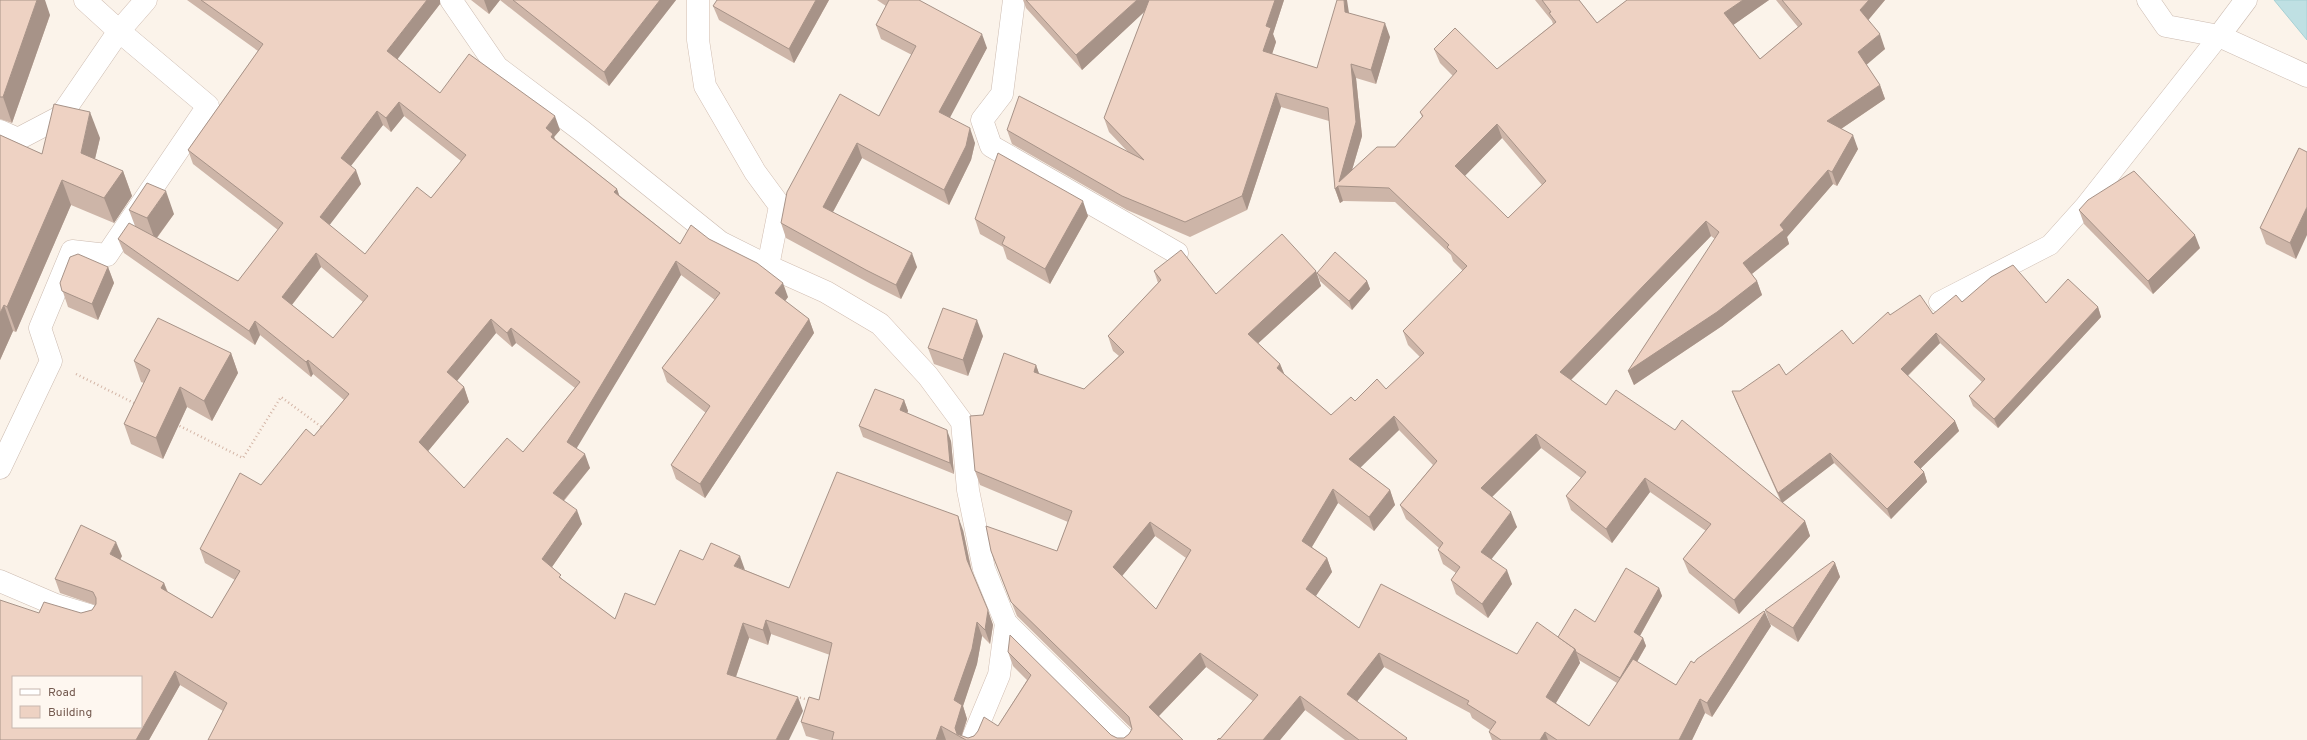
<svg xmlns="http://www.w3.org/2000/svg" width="2307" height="740" font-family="Overpass,sans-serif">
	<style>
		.water { fill: #bfe0e3; stroke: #a6d0d4 }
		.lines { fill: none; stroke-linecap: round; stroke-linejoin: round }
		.lane-casing { stroke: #ccbbb0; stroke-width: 21 }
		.street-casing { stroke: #ccbbb0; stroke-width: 23 }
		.secondary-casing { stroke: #d1bdb1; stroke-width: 23 }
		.path { stroke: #d3b5a6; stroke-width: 2.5; stroke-dasharray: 1 3; stroke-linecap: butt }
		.lane { stroke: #fff; stroke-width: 20 }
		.street { stroke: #fff; stroke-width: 22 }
		.secondary { stroke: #fff; stroke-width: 22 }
		.wall { fill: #cdb5a8; fill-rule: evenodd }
		.shaded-wall { fill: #a79388 }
		.building { fill: #eed2c3; stroke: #a79388; fill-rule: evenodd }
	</style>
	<rect width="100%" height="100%" fill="#fbf3ea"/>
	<polygon class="water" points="2274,0 2307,0 2307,40"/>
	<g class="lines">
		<g class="lane-casing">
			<polyline id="lane" points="1939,302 2050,245 2085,206 2219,36"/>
		</g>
		<g class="street-casing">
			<g id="street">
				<polyline points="451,0 497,67 582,131 720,242 768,266"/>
				<polyline points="1014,0 1002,94 982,120 991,146 1177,253"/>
				<polyline points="2148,0 2166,26 2219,36 2307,76"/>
				<polyline points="2219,36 2246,0"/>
				<polyline points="0,131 18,139 60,117 119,31 208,106 107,255 72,251 40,328 51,361 0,468"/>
				<polyline points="0,581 56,605 89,615"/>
			</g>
		</g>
		<g class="secondary-casing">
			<g id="secondary">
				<polyline points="85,0 119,31 146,0"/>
				<polyline points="698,0 698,40 705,86 755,172 780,206 768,266 826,292 880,324 928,376 962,422 968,490 984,569 1006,623 1125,740"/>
				<polyline points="972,740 999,675 1006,623"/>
			</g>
		</g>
		<g class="path">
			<polyline points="76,374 136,404"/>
			<polyline points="176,424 243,458 281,397 323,428"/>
			<polyline points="796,697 810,700"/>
		</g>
		<use href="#lane" class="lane"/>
		<use href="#street" class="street"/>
		<use href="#secondary" class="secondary"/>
	</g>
	<g class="wall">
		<polygon points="0,0 50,15 12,123 0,119"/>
		<path d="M187,0H440V4L397,59L440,93L560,130L554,137L556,140L617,189L619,195L680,244L709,239L788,297L785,301L809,319L814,333L705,498L676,479L671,465L706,413L667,382L662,368L715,300L681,275L576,448L590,468L564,501L582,524L552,567L562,579L615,619L655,605L703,560L745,570L789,588L963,530L972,571L993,625L990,644L982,636L977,664L963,706L967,719L962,736L968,738L998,726L1027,680L1013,666L1008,652L1111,735L1117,738H1124L1129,734L1132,729L1017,616L991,551H1057L1068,522L980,485L975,471L983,415L1036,365L1039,374L1084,389L1119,356L1113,351L1108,336L1158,283L1154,271L1216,294L1316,271L1321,286L1258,343L1280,364L1284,374L1331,415L1355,401L1386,389L1420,357L1408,345L1403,331L1463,271L1453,261L1451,255L1395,202L1343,201L1340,203L1335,189L1329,121L1281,107L1247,210L1190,237L1127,210L1012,144L1007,130L1128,152L1109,132L1104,118L1145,11L1082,70L1026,8L1023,0H1284L1273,34L1276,42L1272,54L1317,68L1349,13L1390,37L1376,84L1356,78L1362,136L1352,170L1395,147L1422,117L1420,112L1453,76L1440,63L1434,49L1497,69L1553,24L1552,21L1535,0H1579L1597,23L1627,0H1769L1733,25L1760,59L1798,27L1776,0H1885L1868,20L1885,49L1866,64L1880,85L1885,99L1841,129L1858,149L1837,186L1833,184L1787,237L1789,244L1752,274L1757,281L1762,295L1722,326L1634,385L1628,371L1715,239L1711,236L1571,380L1606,405L1781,502L1736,401L1732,391H1740L1786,375L1853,344L1890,315L1933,314L1962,302L2046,303L2098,307L2101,317L1998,428L1973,406L1969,396L1982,382L1940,343L1908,376L1955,421L1959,431L1920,469L1924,472L1927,482L1891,519L1834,463L1782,503L1805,521L1810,536L1739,614L1689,573L1683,559L1706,531L1650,492L1612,543L1571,510L1566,496L1581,478L1541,448L1492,497L1517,527L1491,559L1512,584L1488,618L1456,594L1451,580L1456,573L1443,564L1438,550L1439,548L1406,519L1400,505L1433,465L1399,430L1360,467L1390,490L1395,505L1374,531L1338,503L1312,547L1327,558L1332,572L1316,596L1359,628L1517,654L1595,622L1659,588L1662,596L1640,636L1643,638L1646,646L1637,662L1676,685L1694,663L1771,626L1712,717L1705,713L1692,740H1492L1489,732L1490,730L1472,718L1470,713L1384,667L1357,701L1408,740H1345L1305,710L1280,740H1217L1220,739L1253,701L1206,667L1159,716L1183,740H820L806,736L801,722L819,700L830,655L771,634L768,645L749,638L736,677L803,711H223L180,685L149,740H0L39,613H81L92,610L95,605L60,593L55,579L122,556L120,560L164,583L168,592L212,618L235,580L205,563L200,549L261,485L314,436L344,400L313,374L311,377L260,335L255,345L124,253L118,239L135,226L129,210L174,214L157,238L238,281L278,230L193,164L188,150L258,51ZM404,116L461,161L431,198L365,254L329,225L361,184L351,166L383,125L391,132ZM1502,138L1542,185L1508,218L1464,176ZM321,267L363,302L333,338L292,305ZM496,333L512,347L516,343L575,388L523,452L464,488L428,451L469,402L464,387L457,381ZM1155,536L1186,558L1156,609L1122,576ZM1579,660L1617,683L1589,726L1556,703L1580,663Z"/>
		<polygon points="471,0 500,0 489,14"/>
		<polygon points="500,0 676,0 609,86"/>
		<polygon points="829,0 794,63 719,20 713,6"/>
		<polygon points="877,0 919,0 987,48 949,118 975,143 971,160 949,205 862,158 833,212 917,267 901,299 871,284 786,238 781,223 879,116 912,55 881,39 876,25 886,6"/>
		<polygon points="0,135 42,154 100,138 95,159 123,171 132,196 114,223 71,205 16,332 13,331 0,360"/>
		<polygon points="2299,148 2296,259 2266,244 2260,228"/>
		<polygon points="2079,210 2200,248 2153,294 2084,224"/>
		<polygon points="1088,216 1050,284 1007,259 1003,247 980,234 975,219"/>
		<polygon points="108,267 114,283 98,320 68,307 60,283"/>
		<polygon points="1317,273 1367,281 1370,289 1352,310 1320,281"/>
		<polygon points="983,336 968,376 934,364 928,348"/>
		<polygon points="231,353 238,373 212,421 187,407 163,459 131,444 124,424 144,383 141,382 134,361"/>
		<polygon points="904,400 908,411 907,413 951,441 954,474 863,437 859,426"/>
		<polygon points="1835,563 1840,577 1798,642 1770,624 1765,610"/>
	</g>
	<g class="shaded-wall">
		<polygon points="37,0 45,0 50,15 12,123 3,97"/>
		<polygon points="427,0 440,0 440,4 393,65 387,51"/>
		<polygon points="484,0 500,0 489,14"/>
		<polygon points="660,0 676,0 609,86 604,72"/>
		<polygon points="816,0 829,0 794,63 789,49"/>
		<polygon points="1137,0 1157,0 1082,70 1076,55"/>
		<polygon points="1275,0 1284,0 1273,34 1276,42 1268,66 1263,51 1266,26"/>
		<polygon points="1344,0 1347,0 1351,26 1345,12"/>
		<polygon points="1743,0 1769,0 1729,28 1724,13"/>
		<polygon points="1869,0 1885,0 1865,24 1860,10"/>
		<polygon points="1385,23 1390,37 1376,84 1371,70"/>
		<polygon points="982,34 987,48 945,127 939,112"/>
		<polygon points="1880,34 1885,49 1864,67 1858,52"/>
		<polygon points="1351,64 1356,78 1362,136 1347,187 1339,182"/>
		<polygon points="1880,85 1885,99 1832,135 1827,121"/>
		<polygon points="1276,93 1281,107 1247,210 1242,196"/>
		<polygon points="399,102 404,116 391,132 386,118"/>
		<polygon points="377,111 383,125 346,172 341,158"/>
		<polygon points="90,112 100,138 90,179 81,153"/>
		<polygon points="555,116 560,130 554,137 558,148 546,128"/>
		<polygon points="1497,124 1502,138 1460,181 1455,166"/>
		<polygon points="970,128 975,143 971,160 949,205 944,190"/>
		<polygon points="1853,135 1858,149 1837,186 1832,172"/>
		<polygon points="857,143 862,158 828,221 823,207"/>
		<polygon points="356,170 361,184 325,231 320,217"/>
		<polygon points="1828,170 1833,184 1787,237 1789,244 1748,277 1743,263 1780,225"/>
		<polygon points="123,171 132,196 114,223 104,198"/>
		<polygon points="62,180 71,205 16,332 7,307"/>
		<polygon points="1338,186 1343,201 1340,203 1335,189"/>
		<polygon points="617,189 622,204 614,192"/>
		<polygon points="166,191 174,214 155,240 147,218"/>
		<polygon points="1083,201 1088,216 1050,284 1045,269"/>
		<polygon points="2307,207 2307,235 2296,259 2290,243"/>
		<polygon points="1706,221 1711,236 1565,386 1560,372"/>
		<polygon points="2195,235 2200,248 2153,294 2148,281"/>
		<polygon points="316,253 321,267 287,311 282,297"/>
		<polygon points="912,253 917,267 901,299 896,285"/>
		<polygon points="676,261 681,275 572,456 567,442"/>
		<polygon points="108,267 114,283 98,320 92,304"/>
		<polygon points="1316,271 1321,286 1253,348 1248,334"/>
		<polygon points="1367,281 1370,289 1352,310 1349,301"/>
		<polygon points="1757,281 1762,295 1722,326 1634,385 1628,371"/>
		<polygon points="783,283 788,297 780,308 775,293"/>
		<polygon points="4,305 13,331 0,360 0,313"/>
		<polygon points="2098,307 2101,317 1998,428 1994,419"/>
		<polygon points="491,319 496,333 452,387 447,372"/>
		<polygon points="809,319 814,333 705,498 700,484"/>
		<polygon points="977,320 983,336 968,376 963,360"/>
		<polygon points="255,321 260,335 255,345 249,331"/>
		<polygon points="511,328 516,343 512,347 507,333"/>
		<polygon points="1936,333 1940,343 1904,379 1901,369"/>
		<polygon points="231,353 238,373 212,421 204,401"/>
		<polygon points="308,360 313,374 311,377 306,362"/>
		<polygon points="1280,364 1286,378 1277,368"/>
		<polygon points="1036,365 1041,379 1034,372"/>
		<polygon points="180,387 187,407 163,459 156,438"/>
		<polygon points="464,387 469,402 424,456 419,442"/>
		<polygon points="904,400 908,411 904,421 900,410"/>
		<polygon points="1394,416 1399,430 1355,473 1349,459"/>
		<polygon points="1955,421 1959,431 1917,472 1914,462"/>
		<polygon points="947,430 951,441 954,474 950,463"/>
		<polygon points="1536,434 1541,448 1486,503 1481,488"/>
		<polygon points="1830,453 1834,463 1782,503 1778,493"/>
		<polygon points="585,454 590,468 558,507 553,493"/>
		<polygon points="1924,472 1927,482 1891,519 1887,509"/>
		<polygon points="1645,478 1650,492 1612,543 1606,529"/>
		<polygon points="1333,489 1338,503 1307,555 1302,541"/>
		<polygon points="1390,490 1395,505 1374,531 1369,517"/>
		<polygon points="577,510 582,524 547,574 542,559"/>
		<polygon points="1511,512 1517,527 1486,566 1481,552"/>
		<polygon points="958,516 963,530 972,574 967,560"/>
		<polygon points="1805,521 1810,536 1739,614 1734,600"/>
		<polygon points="1150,522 1155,536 1118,581 1113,567"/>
		<polygon points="116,542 122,556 115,569 110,554"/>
		<polygon points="740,556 745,570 734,566"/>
		<polygon points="1327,558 1332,572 1311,603 1306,589"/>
		<polygon points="1835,563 1840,577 1798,642 1793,628"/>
		<polygon points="1507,570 1512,584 1488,618 1482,604"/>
		<polygon points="164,583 169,597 161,588"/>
		<polygon points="1659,588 1662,596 1637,641 1634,632"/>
		<polygon points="988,610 993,625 990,644 985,630"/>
		<polygon points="1765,612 1771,626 1712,717 1707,703"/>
		<polygon points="766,620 771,634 768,645 763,630"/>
		<polygon points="977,622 982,636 977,664 963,706 967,719 961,737 957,735 955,728 954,700"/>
		<polygon points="743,623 749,638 732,688 727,674"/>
		<polygon points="1643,638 1646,646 1623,686 1620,678"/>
		<polygon points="1575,649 1580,663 1551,711 1546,697"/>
		<polygon points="1200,653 1206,667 1154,721 1149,707"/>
		<polygon points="1379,653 1384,667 1352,708 1347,694"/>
		<polygon points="175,671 180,685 149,740 136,740"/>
		<polygon points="1300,696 1305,710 1280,740 1263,740"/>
		<polygon points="798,697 803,711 789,740 776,740"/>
		<polygon points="1700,699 1705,713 1692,740 1679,740"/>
		<polygon points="941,726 946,740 936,740"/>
		<polygon points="1545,732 1548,740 1540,740"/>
	</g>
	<g class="building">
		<polygon points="0,0 37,0 3,97 0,97"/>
		<path d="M201,0H427L387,51L440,93L469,54L555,116L546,128L553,134L551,137L617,189L614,192L680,244L691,225L709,239L757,263L783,283L775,293L809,319L700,484L671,465L710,406L662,368L720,293L676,261L567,442L585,454L553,493L577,510L542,559L561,575L559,577L615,619L625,593L655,605L680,550L703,560L711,543L740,556L734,566L789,588L837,472L958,516L967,560L988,610L985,630L977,622L972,649L954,700L962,705L955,728L957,734L968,738L974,736L978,731L984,717L998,726L1031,675L1008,652L1010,635L1111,735L1117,738H1124L1129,734L1132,729L1129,717L1011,602L991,551L986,526L1057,551L1072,511L975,471L970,416L983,415L1004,353L1036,365L1034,372L1084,389L1124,352L1108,336L1161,280L1154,271L1181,250L1216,294L1282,234L1316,271L1248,334L1280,364L1277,368L1331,415L1351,397L1355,401L1377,379L1386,389L1424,353L1403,331L1467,266L1447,247L1449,245L1389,188L1338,186L1335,189L1328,108L1276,93L1242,196L1185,222L1122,196L1007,130L1019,96L1144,160L1104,118L1149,0H1275L1266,26L1271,28L1263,51L1317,68L1337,0H1344L1345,12L1385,23L1371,70L1351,64L1356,122L1339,182L1377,147H1395L1423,116L1420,112L1457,71L1434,49L1455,28L1497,69L1556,22L1549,13L1551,12L1542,0H1579L1597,23L1627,0H1743L1724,13L1760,59L1802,24L1782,0H1869L1860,10L1880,34L1858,52L1880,85L1827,121L1853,135L1832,172L1828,170L1780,225L1784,230L1743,263L1757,281L1717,312L1628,371L1719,232L1706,221L1560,372L1606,405L1616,390L1675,430L1682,420L1805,521L1734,600L1683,559L1711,524L1645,478L1606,529L1566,496L1586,472L1536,434L1481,488L1511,512L1481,552L1507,570L1482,604L1451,580L1460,567L1438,550L1443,543L1400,505L1437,461L1394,416L1349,459L1390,490L1369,517L1333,489L1302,541L1327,558L1306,589L1359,628L1381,584L1517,654L1537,622L1575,649L1546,697L1589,726L1633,659L1676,685L1691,661L1694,663L1697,659L1764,611L1765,612L1707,703L1700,699L1679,740H1557L1545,732L1540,740H1501L1489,732L1496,722L1467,704L1469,701L1379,653L1347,694L1407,738L1405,740H1359L1300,696L1263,740H1217L1219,738L1220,739L1258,695L1200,653L1149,707L1183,740H966L941,726L936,740H832L834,732L801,722L809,697L819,700L832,643L766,620L763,630L743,623L727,674L798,697L776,740H208L227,703L175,671L136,740H0V600L39,613L44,602L81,613L92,610L96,604V598L93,592L55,579L81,525L116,542L110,554L164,583L161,588L212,618L240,571L200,549L240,473L261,485L306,429L314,436L349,394L308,360L306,362L255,321L249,331L118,239L129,223L238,281L283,223L188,150L263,44ZM399,102L466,155L431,198L417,187L365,254L320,217L356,170L341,158L377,111L386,118ZM1497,124L1546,181L1508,218L1455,166ZM316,253L368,296L333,338L282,297ZM491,319L507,333L511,328L580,382L523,452L507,438L464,488L419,442L464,387L447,372ZM1150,522L1191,550L1156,609L1113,567ZM13,677H141V727H13Z"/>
		<polygon points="513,0 660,0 604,72"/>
		<polygon points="717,0 816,0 789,49 713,6"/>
		<polygon points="889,0 919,0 982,34 939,112 970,128 966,146 944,190 857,143 823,207 912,253 896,285 866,270 781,223 787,192 840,94 879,116 916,46 876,25"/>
		<polygon points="1026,0 1137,0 1076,55"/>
		<polygon points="54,104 90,112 81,153 123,171 104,198 62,180 7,307 4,305 0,313 0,135 42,154"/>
		<polygon points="2299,148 2307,152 2307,207 2290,243 2260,228"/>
		<polygon points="998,153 1083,201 1045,269 1002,244 1005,237 975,219"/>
		<polygon points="2134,171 2195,235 2148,281 2079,210 2088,200"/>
		<polygon points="147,183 166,191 147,218 129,210"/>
		<polygon points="1335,252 1367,281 1349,301 1317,273"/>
		<polygon points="78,254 108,267 92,304 62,291 60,283 70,257"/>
		<polygon points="2013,265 2046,303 2068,279 2098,307 1994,419 1969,396 1985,379 1936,333 1901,369 1955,421 1914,462 1924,472 1887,509 1830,453 1778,493 1732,391 1740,391 1779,364 1786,375 1842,330 1853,344 1888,312 1890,315 1920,295 1933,314 1956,295 1962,302 1991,277"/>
		<polygon points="943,308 977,320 963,360 928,348"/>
		<polygon points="158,318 231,353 204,401 180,387 156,438 124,424 150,370 134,361"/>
		<polygon points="875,389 904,400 900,410 947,430 950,463 859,426"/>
		<polygon points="1833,561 1835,563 1793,628 1765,610"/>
		<polygon points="1626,568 1659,588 1634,632 1643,638 1620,678 1576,652 1575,649 1558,637 1575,609 1595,622"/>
	</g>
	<rect x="12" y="676" width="130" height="52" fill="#fef7f0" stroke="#c7b8b0"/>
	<rect x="20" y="689" width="20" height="6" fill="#ffffff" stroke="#c7b8b0"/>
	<text x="48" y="696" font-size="12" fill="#745a4f">Road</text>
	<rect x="20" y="706" width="20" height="12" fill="#eed2c3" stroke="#c7b8b0"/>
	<text x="48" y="716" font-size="12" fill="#745a4f">Building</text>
</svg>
